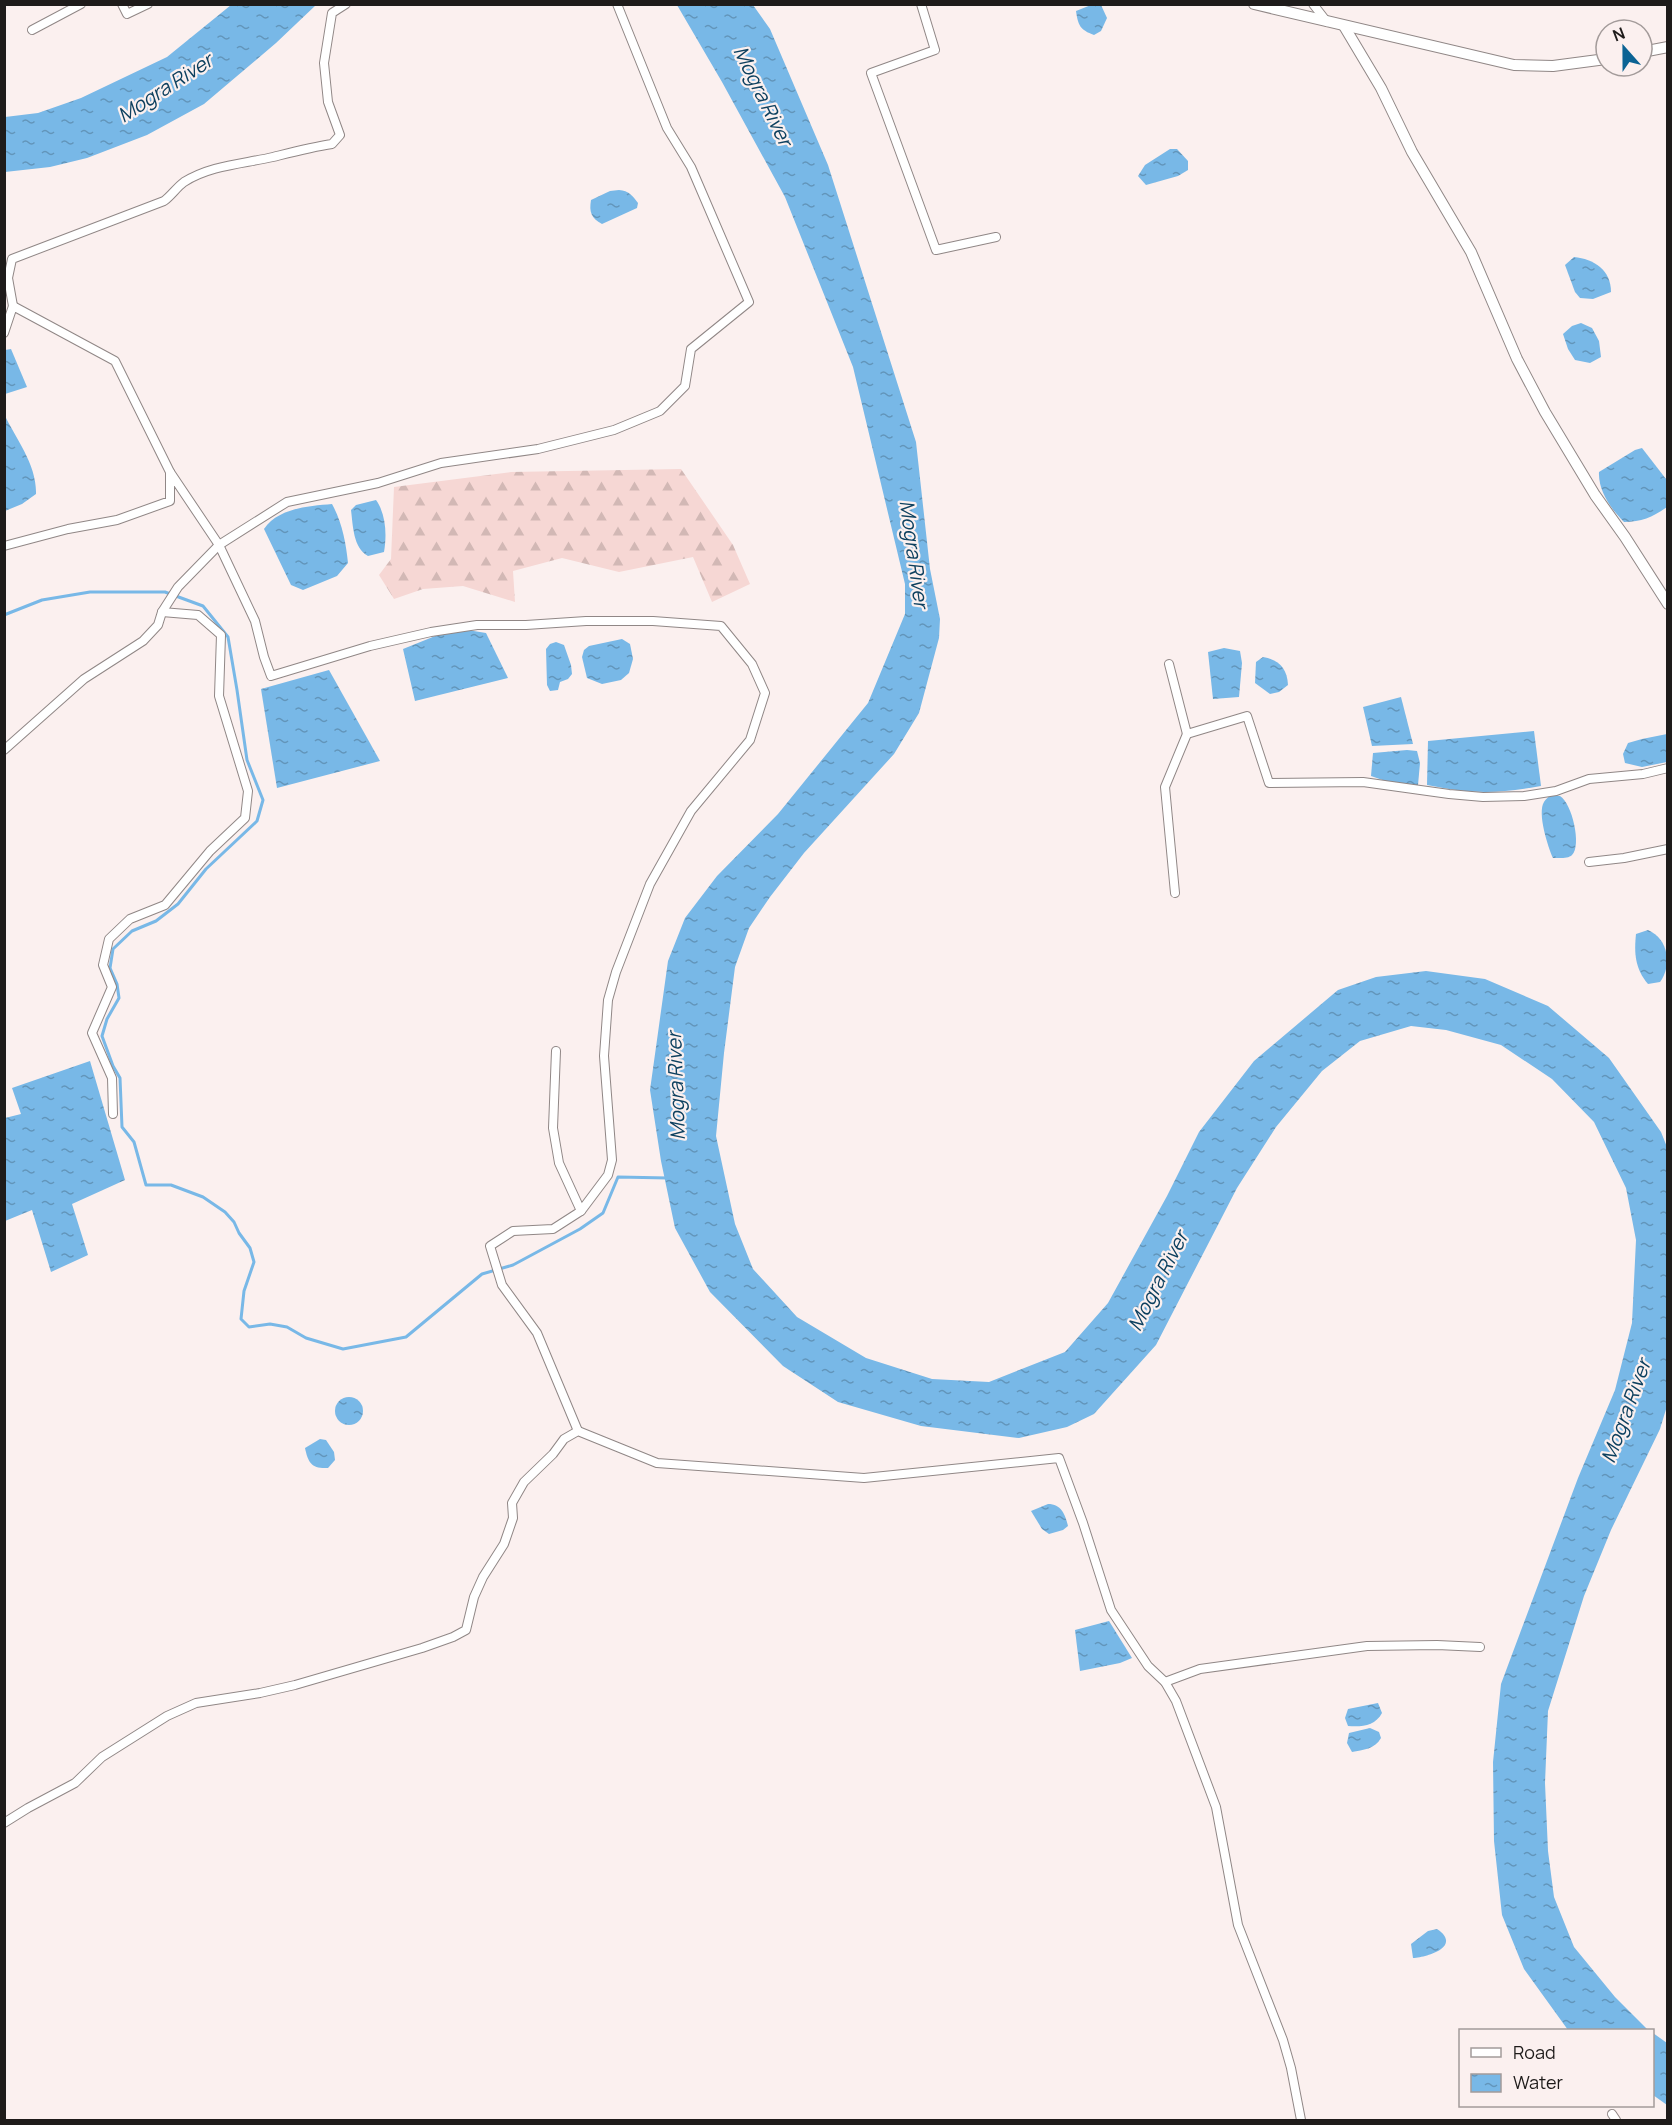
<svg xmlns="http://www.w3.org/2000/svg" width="1672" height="2125" font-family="Manrope,sans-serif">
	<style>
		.forest { fill: url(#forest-firs) }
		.water { fill: url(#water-ripples) }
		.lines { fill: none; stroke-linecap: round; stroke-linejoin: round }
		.stream { stroke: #78b8e7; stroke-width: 3 }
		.minor-casing { stroke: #908786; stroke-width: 10 }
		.tertiary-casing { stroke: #908786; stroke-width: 12 }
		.minor { stroke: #fff; stroke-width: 8 }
		.tertiary { stroke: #fff; stroke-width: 10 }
		.labels { text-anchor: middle; stroke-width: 4.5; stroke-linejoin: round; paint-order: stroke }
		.water-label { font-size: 20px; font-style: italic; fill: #0d405f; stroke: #fbf0ef }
	</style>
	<defs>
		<pattern id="forest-firs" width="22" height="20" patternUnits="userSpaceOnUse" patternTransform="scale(1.5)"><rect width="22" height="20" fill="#f6d7d4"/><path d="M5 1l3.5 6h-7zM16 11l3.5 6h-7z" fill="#d2b8b5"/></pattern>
		<pattern id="water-ripples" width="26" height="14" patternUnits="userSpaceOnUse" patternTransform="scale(1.5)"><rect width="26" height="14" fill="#78b8e7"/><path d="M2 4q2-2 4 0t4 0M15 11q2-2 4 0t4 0" fill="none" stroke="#6295ba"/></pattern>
	</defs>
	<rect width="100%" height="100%" fill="#fbf0ef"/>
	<polygon class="forest" points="681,469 733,545 750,584 712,602 693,557 619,572 562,558 513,571 515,602 463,586 423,589 394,599 379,575 391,559 394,487 511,472"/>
	<g class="water">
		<polygon points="231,5 316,5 276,43 204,104 147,135 87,158 50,167 5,172 5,117 38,113 81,98 167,57"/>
		<polygon points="677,5 753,5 770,29 828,165 916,442 930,569 940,619 939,638 919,713 894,754 804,853 770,897 749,928 735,967 724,1053 716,1136 735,1224 753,1269 797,1317 866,1358 932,1379 989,1382 1065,1352 1108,1303 1167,1196 1199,1132 1254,1061 1338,990 1376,977 1426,971 1485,979 1548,1006 1609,1058 1661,1132 1667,1147 1667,1406 1660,1429 1611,1530 1584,1596 1548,1711 1545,1783 1548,1851 1554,1897 1574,1947 1615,1997 1648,2030 1568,2030 1524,1969 1502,1915 1494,1841 1493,1762 1501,1684 1578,1478 1615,1390 1632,1323 1636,1240 1626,1188 1594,1122 1552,1079 1501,1045 1446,1030 1411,1026 1360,1041 1322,1071 1276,1127 1237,1188 1156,1345 1094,1414 1067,1427 1019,1438 921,1426 838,1402 783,1366 710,1292 675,1228 661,1161 650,1090 668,961 685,918 717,876 778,814 868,703 905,614 905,584 853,367 785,197 722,82"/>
		<path d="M1091,5H1101L1107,18L1101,31L1094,35C1080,30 1078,25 1076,11Z"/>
		<polygon points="1170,149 1177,149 1188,161 1188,170 1178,176 1146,185 1138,176 1145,165"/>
		<path d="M619,190C629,191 632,195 638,203L637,208L602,224C591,218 589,212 591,200L610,191Z"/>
		<path d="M1574,257C1594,259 1611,270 1611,292L1593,299L1580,298L1575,292L1565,265Z"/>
		<polygon points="1581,323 1592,328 1599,341 1601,357 1590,363 1575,360 1568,349 1563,334 1572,326"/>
		<polygon points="11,349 27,387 5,394 5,350"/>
		<path d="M4,414C16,439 37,465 36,494L22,504L5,511Z"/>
		<path d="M1642,448L1666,479L1667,507C1653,517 1642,522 1624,522C1611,509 1598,491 1599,472L1635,450Z"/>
		<path d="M376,500C386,514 387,535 384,552L368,556C353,548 353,525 351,510L356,505Z"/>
		<path d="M332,504C342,522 346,543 348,563L337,576L303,590L291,585L264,529C278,508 309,506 332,504Z"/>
		<polygon points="455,628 486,633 508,678 415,701 403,649"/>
		<polygon points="622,639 630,644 633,659 629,673 621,680 602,684 587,678 582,657 584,650 589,646"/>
		<polygon points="556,642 564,645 571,665 572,674 568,679 560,682 558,690 550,691 547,685 546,649 550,644"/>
		<polygon points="1224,648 1240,651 1242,663 1239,697 1213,699 1208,652"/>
		<path d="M1263,657C1279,660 1287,668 1288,685L1279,692L1270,694L1255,683L1256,662Z"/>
		<polygon points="329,670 380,761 277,788 261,689"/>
		<polygon points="1401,697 1413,744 1372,746 1363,707"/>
		<path d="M1534,731L1541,786C1497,794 1471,794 1427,785L1428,741Z"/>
		<polygon points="1667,734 1667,762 1642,767 1625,763 1623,754 1628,743 1642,739"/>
		<polygon points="1407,750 1417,751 1420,763 1418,785 1394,784 1371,776 1373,753"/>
		<path d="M1551,795C1552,795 1559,796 1560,796C1572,803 1582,846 1572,855C1568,859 1559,858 1553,858C1548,847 1537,813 1544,802C1545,800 1549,796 1551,795Z"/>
		<path d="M1648,930C1669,939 1672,966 1660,982L1648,984C1635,969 1634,953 1636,934Z"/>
		<polygon points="90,1061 125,1180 72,1204 88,1255 51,1272 32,1210 5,1221 5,1118 21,1114 12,1088"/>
		<circle cx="349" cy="1411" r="14"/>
		<path d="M320,1439L326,1440L334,1452L335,1460L328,1468C312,1469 308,1463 305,1448Z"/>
		<path d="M1048,1504C1061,1504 1065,1514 1068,1526L1063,1530L1049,1534L1042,1529L1031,1511Z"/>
		<polygon points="1109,1621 1132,1658 1120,1663 1080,1671 1075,1630"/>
		<path d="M1378,1703L1382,1713C1375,1726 1362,1727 1348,1726L1345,1718L1348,1709Z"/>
		<path d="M1370,1728L1379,1732L1381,1738C1375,1749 1363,1750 1352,1752L1347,1743L1349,1733Z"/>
		<path d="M1437,1929C1462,1946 1429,1957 1413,1958L1411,1944L1428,1931Z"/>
		<polygon points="1653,2033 1667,2043 1667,2105 1653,2095"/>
	</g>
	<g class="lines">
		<polyline class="stream" points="4,615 42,600 90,592 165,592 203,606 228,637 237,690 247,760 263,800 257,821 206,869 178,904 156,921 132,931 113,949 110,968 117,984 119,998 107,1019 102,1036 113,1066 120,1078 122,1127 134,1142 146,1185 171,1185 203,1197 225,1212 234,1222 239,1233 250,1248 254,1262 244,1291 241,1319 249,1327 270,1324 287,1327 306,1338 343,1349 406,1337 482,1274 513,1265 580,1229 603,1213 618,1177 668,1178"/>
		<g class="minor-casing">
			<g id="minor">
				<polyline points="122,4 127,14 148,4"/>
				<polyline points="921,4 935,50 871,73 936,250 996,237"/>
				<polyline points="1313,4 1327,22"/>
				<polyline points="32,30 81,4"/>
				<path d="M13,306L8,278L12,259L164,201C171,196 177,187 184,182C211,165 243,164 273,157C293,152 312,147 332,144L340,135L328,102L324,63L332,13L346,4"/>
				<polyline points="4,333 13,306 115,361 170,472"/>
				<polyline points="4,546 68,529 117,520 170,501 170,472 219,545 255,621 264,657 271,676 370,646 431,632 477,625 526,625 586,621 653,621 721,626 752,664 765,693 750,740 691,811 650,884 616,972 608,1000 604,1056 612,1160 608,1175 581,1211"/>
				<polyline points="1169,664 1187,734 1247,716 1269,783 1363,782 1449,794 1483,797 1524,796 1556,791 1589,779 1643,774 1668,768"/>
				<polyline points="4,750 84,679 143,641 158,625 162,612 178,587 219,545 287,502 378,483 441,463 538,449 614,430 660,411 685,386 691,349 749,302 691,167 667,128 617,4"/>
				<polyline points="1589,862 1624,858 1668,849"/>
				<polyline points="1175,893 1165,787 1187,734"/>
				<polyline points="556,1051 553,1128 559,1163 581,1211 553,1229 513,1231 490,1246 502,1285 537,1333 578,1431"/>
				<polyline points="113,1114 112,1078 92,1033 112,987 103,965 109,939 130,919 165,905 210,851 245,818 248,791 219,696 221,635 198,615 162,612"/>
				<polyline points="4,1823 28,1808 75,1783 102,1757 167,1716 196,1703 260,1693 295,1685 422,1648 453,1637 466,1630 474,1597 483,1577 504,1544 513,1518 512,1503 524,1482 553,1454 564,1439 578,1431 657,1463 864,1478 1059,1458 1083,1523 1111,1610 1148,1666 1165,1682"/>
				<polyline points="1612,2114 1616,2120"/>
				<polyline points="1301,2120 1291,2068 1283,2040 1238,1925 1216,1807 1176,1701 1165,1682 1200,1669 1367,1646 1437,1645 1480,1647"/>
			</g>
		</g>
		<g class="tertiary-casing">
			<g id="tertiary">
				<polyline points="1254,4 1514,65 1553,66 1606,59"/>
				<polyline points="1344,26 1381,88 1412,152 1471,252 1517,359 1545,412 1595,495 1625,537 1668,604"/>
				<polyline points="1642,52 1668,47"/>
			</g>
		</g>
		<use href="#minor" class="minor"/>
		<use href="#tertiary" class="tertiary"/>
	</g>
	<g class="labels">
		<g class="water-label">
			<text transform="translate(165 88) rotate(-33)" y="7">Mogra River</text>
			<text transform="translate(763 96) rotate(64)" y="7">Mogra River</text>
			<text transform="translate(914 554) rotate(82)" y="7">Mogra River</text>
			<text transform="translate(676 1086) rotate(-92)" y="7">Mogra River</text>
			<text transform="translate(1158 1281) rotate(-63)" y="7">Mogra River</text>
			<text transform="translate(1626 1411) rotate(-70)" y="7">Mogra River</text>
		</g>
	</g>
	<rect width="1672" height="2125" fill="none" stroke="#1e1b1a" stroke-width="12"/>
	<rect x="1459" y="2029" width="195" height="78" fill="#fbf0ef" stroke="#a39b9a" stroke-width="1.5"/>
	<rect x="1471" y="2048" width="30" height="9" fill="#ffffff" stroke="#a39b9a" stroke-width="1.5"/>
	<text x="1513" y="2059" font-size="18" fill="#1e1b1a">Road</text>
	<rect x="1471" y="2074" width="30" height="18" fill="url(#water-ripples)" stroke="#a39b9a" stroke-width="1.5"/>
	<text x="1513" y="2089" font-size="18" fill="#1e1b1a">Water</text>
	<g transform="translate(1624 48) rotate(339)"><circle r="28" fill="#fbf0ef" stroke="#a39b9a" stroke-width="1.5"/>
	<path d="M0-4.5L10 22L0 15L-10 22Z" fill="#0b6394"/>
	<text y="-9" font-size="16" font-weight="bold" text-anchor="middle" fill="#1e1b1a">N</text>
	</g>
</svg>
